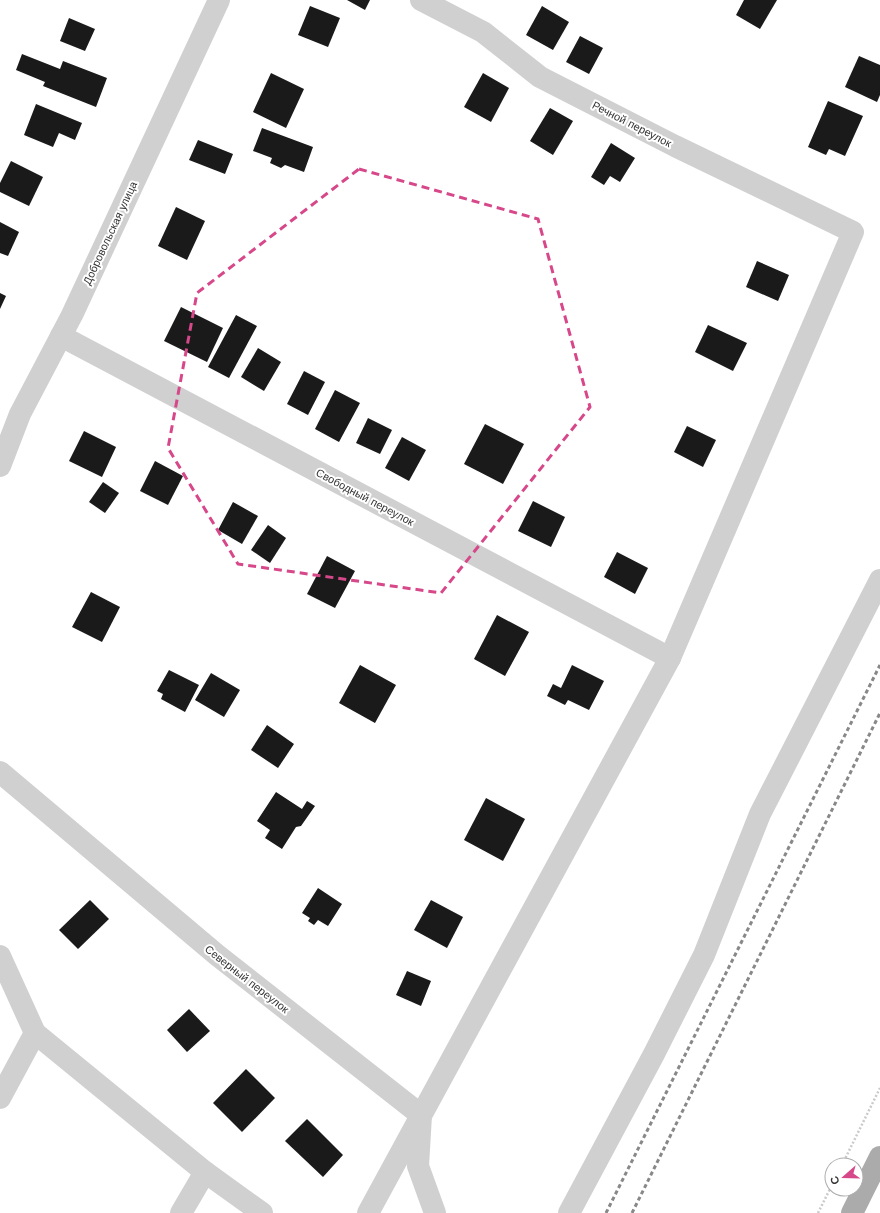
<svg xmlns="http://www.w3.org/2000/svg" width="880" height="1213" font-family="'Work Sans',sans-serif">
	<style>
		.building { fill: #1a1a1a }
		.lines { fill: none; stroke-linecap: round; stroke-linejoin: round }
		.path { stroke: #cacaca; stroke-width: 2.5; stroke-dasharray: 2 2; stroke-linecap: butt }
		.minor { stroke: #d0d0d0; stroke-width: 22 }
		.major { stroke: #ababab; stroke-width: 22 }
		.rail { stroke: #888; stroke-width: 3; stroke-dasharray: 4 3; stroke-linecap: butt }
		.marked { fill: none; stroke: #d7488a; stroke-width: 3; stroke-dasharray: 8 5; stroke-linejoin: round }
		.labels { text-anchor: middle; stroke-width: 4; stroke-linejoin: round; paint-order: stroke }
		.street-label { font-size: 11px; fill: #333; stroke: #fff }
	</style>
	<rect width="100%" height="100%" fill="#fff"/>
	<g class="building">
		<polygon points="347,0 370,0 365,10"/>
		<polygon points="744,0 777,0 760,29 736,15"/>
		<polygon points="310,6 340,18 328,47 298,35"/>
		<polygon points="542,6 569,22 553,50 526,35"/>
		<polygon points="69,18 95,29 85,51 60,41"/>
		<polygon points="580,36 603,48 589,74 566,62"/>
		<polygon points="22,54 60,69 63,61 107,78 96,107 43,86 45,82 16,70"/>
		<polygon points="859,56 880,65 880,95 877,102 845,87"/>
		<polygon points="271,73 304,89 286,128 253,112"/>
		<polygon points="483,73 509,88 491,122 464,107"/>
		<polygon points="828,101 863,116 845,156 829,149 826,155 808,147"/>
		<polygon points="36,104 82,123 75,140 59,133 53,147 24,135"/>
		<polygon points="550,108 573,121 553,155 530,141"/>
		<polygon points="262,128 313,147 304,172 285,165 281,168 270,163 272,158 253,151"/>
		<polygon points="198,140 233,154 225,174 189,160"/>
		<polygon points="611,143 635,158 620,182 610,176 604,185 591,177"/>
		<polygon points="11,161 43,177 29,206 0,192 0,183"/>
		<polygon points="176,207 205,221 187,260 158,246"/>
		<polygon points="0,222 19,232 8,256 0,253"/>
		<polygon points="757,261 789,275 778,301 746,287"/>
		<polygon points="0,293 6,296 0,309"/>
		<polygon points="181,307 223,328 207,362 164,341"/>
		<polygon points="236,315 257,326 229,378 208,367"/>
		<polygon points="708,325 747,343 733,371 695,352"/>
		<polygon points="258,348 281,362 264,391 241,377"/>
		<polygon points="304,371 325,382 308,415 287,404"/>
		<polygon points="335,390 360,403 339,442 315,429"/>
		<polygon points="368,418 392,430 380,454 356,443"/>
		<polygon points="485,424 524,444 503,484 464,464"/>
		<polygon points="687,426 716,440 703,467 674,452"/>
		<polygon points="84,431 116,447 102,477 69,461"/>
		<polygon points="402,437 426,450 409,481 385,468"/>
		<polygon points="155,461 183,476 168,505 140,491"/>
		<polygon points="103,482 119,493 105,513 89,502"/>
		<polygon points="533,501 565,517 551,547 518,531"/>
		<polygon points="233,502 258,516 242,544 218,530"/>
		<polygon points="268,525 286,538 270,563 251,550"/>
		<polygon points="617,552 648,568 635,594 604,577"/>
		<polygon points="327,556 355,571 335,608 307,594"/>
		<polygon points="91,592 120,607 102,642 72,627"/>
		<polygon points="497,615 529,632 505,676 474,659"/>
		<polygon points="360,665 396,685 375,723 339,703"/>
		<polygon points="572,665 604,681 589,710 568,700 565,705 547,696 553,684 561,688"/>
		<polygon points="169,670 199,685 185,712 161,699 163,694 157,691"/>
		<polygon points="211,673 240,690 224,717 195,700"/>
		<polygon points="267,725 294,744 278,768 251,750"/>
		<polygon points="276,792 302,809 307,801 315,806 301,826 296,827 282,849 265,838 270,830 257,821"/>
		<polygon points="486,798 525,819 503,861 464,840"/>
		<polygon points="318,888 342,904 328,926 318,920 314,925 308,921 310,918 302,913"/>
		<polygon points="90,900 109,919 78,949 59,930"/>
		<polygon points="431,900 463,917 447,948 414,930"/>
		<polygon points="407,971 431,981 421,1006 396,995"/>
		<polygon points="189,1009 210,1031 187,1052 167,1030"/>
		<polygon points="246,1069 275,1098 242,1132 213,1103"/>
		<polygon points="307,1119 343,1155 323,1177 285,1141"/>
	</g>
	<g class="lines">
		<g class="path">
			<polyline points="842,1165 880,1088"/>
			<polyline points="818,1213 832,1185"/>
		</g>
		<g class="minor">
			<polyline points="61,336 670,658"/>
			<polyline points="0,466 20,414 72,315 219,0"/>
			<polyline points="0,772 217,955 421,1115 418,1166 435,1213"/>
			<polyline points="0,956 35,1033 205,1172 262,1213"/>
			<polyline points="0,1098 35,1033"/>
			<polyline points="181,1213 205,1172"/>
			<polyline points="368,1213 670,658 853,232 675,146 540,77 483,32 421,0"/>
			<polyline points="569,1213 654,1054 704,955 760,814 880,580"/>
		</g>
		<polyline class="major" points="852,1213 880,1157"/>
		<g class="rail">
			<polyline points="606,1213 880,665"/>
			<polyline points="632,1213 880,713"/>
		</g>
	</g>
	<path class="marked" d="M359,169L538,219L590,407L441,593L238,564L168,448L197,293Z"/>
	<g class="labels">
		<g class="street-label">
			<text transform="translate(632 124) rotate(27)" y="4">Речной переулок</text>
			<text transform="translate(110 233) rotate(-65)" y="4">Добровольская улица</text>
			<text transform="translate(365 497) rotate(28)" y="4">Свободный переулок</text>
			<text transform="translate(247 979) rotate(38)" y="4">Северный переулок</text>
		</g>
	</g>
	<g transform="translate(844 1177) rotate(250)"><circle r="19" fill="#ffffff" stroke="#adadad"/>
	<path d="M0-3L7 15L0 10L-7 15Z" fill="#d7488a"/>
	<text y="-6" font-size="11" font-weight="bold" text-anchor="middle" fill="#333333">С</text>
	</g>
</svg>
